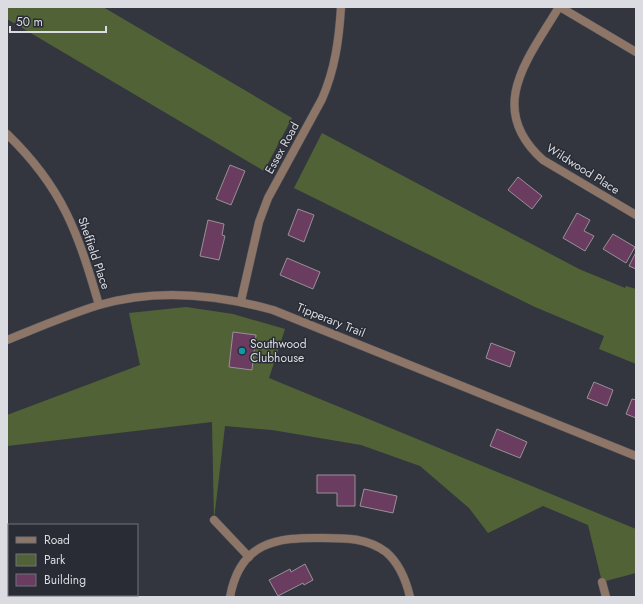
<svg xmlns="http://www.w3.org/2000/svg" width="643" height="604" font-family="Jost,sans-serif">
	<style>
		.green { fill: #516336 }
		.building { fill: #693c60; stroke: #9a9097 }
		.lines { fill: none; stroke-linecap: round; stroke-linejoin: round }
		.minor-casing { stroke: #51545c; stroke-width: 9 }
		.tertiary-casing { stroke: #51545c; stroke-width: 9 }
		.minor { stroke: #8d7567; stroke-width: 8 }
		.tertiary { stroke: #8d7567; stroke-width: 8 }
		.culture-dot { fill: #0f9aa8; stroke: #292c35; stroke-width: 1.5 }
		.labels { text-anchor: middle; stroke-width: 3; stroke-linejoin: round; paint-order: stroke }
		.street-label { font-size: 12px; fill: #dadce1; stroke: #292c35 }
		.poi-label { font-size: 12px; fill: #dadce1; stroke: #292c35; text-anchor: start }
	</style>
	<rect width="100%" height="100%" fill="#33363f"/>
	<g class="green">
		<polygon points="7,7 103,7 292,118 264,171 7,19"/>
		<polygon points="322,133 579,269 625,288 626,286 636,289 636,364 599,349 604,336 535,307 294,188"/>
		<polygon points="186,307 233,314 285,329 269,378 636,529 636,573 602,582 588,525 543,506 488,533 469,508 420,466 361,445 272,430 225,426 214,520 212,422 7,446 7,415 140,365 129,313"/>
	</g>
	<g class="building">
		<polygon points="230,165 245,171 231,205 216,199"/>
		<polygon points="518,177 542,196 532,209 508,190"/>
		<polygon points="298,209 314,215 304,242 288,235"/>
		<polygon points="577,213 590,220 584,231 594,236 585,251 563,238"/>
		<polygon points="208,220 224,224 222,235 225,236 219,260 200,256"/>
		<polygon points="613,234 635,247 626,263 603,249"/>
		<polygon points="636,252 636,269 629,266"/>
		<polygon points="287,258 320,272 313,289 280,275"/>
		<polygon points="233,332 256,335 252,370 229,367"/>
		<polygon points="491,343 515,352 510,367 486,358"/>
		<polygon points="594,382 613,390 607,406 587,398"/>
		<polygon points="632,399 636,400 636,418 626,414"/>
		<polygon points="497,429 527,442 520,458 490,446"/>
		<polygon points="317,475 355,475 355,506 337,506 337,493 317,493"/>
		<polygon points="364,489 397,496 393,513 360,506"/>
		<polygon points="305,564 313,580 304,585 303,583 278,596 269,580 290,569 291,572"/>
	</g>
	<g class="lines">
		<g class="minor-casing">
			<g id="minor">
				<path d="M559,7C528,59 485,108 543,160L636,215"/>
				<polyline points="560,7 636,52"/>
				<path d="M7,134C63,188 78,233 99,305"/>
				<polyline points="214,520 249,557"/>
				<polyline points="7,545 9,546"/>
				<polyline points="602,582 606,597"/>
				<polyline points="41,595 42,597"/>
				<path d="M230,597C240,542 276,537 324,538C347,538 367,538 386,552C400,564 406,580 410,597"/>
			</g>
		</g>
		<g class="tertiary-casing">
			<g id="tertiary">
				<path d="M241,301L259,222L268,198L322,99C335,69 339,40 341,7"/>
				<path d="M7,340C37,328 67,315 99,305C157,288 216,294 273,310L636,456"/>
			</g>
		</g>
		<use href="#minor" class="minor"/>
		<use href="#tertiary" class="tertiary"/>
	</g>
	<circle class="culture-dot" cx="242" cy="351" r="4"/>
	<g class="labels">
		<g class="street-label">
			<text transform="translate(282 148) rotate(-61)" y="4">Essex Road</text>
			<text transform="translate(583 169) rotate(32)" y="4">Wildwood Place</text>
			<text transform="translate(94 253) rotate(71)" y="4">Sheffield Place</text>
			<text transform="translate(331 320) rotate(22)" y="4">Tipperary Trail</text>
		</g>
		<g class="poi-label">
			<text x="250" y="348">Southwood<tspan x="250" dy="14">Clubhouse</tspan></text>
		</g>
	</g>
	<rect width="643" height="604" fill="none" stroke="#dadce1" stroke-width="16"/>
	<rect x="8" y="524" width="130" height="72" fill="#292c35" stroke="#70727a"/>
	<rect x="16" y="537" width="20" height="6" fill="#8d7567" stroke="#70727a"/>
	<text x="44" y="544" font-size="12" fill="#dadce1">Road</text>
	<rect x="16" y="554" width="20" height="12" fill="#516336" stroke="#70727a"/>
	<text x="44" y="564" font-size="12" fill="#dadce1">Park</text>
	<rect x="16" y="574" width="20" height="12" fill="#693c60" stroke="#70727a"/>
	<text x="44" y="584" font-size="12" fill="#dadce1">Building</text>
	<path d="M10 26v6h96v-6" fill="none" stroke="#dadce1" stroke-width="2"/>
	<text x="16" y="26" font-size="12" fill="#dadce1" stroke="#292c35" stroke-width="3" paint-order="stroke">50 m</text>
</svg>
